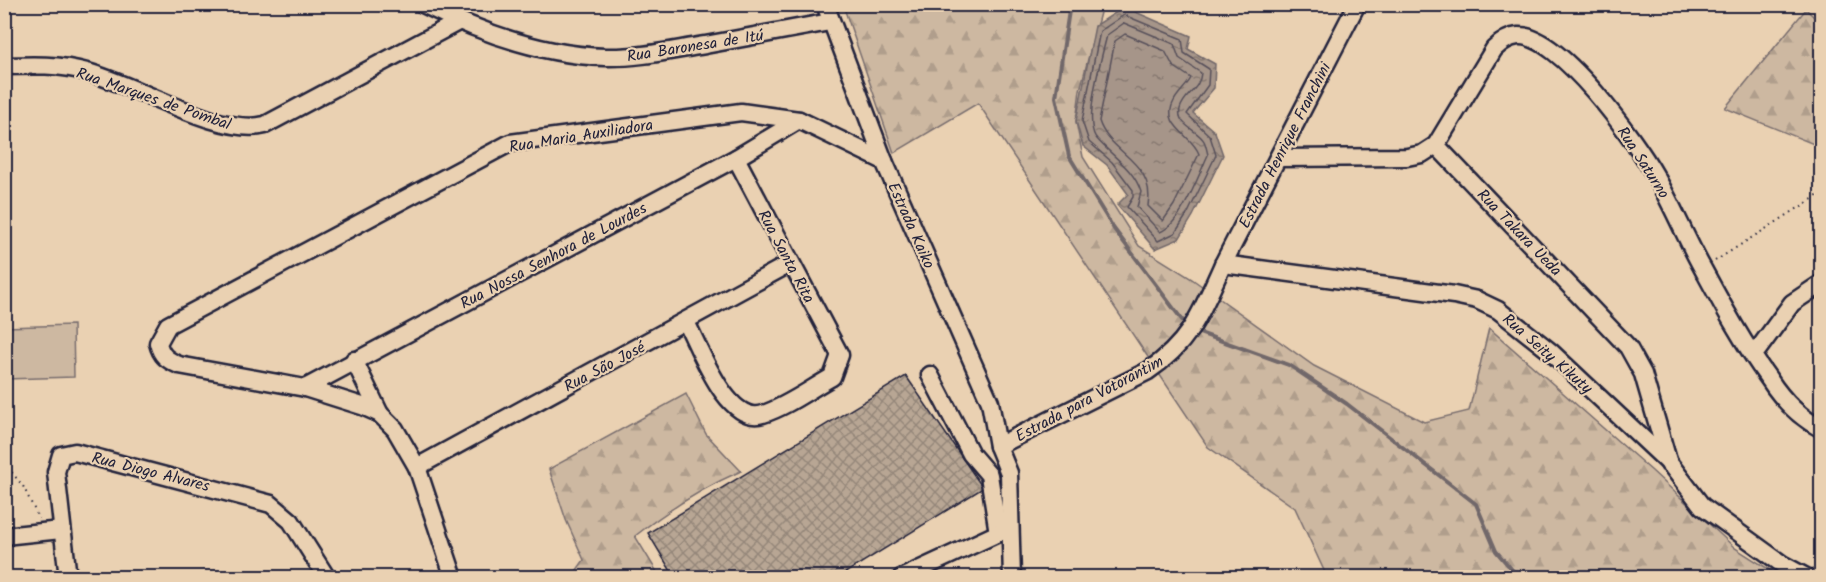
<svg xmlns="http://www.w3.org/2000/svg" width="1826" height="582" font-family="Kalam,sans-serif">
	<style>
		.forest { fill: url(#forest-firs); stroke: #786d6e; stroke-width: 1.5 }
		.pitch { fill: #cdb8a1; stroke: #786d6e; stroke-width: 1.5 }
		.water { fill: url(#water-ripples); stroke: #71676a; stroke-width: 1.5 }
		.lines { fill: none; stroke-linecap: round; stroke-linejoin: round }
		.shore { stroke: #57505a; stroke-width: 1.5 }
		.stream { stroke: #71676a; stroke-width: 4 }
		.building { fill: url(#building-cross-hatch); stroke: #22223b; stroke-width: 1.5 }
		.minor-casing { stroke: #22223b; stroke-width: 21 }
		.path { stroke: #22223b; stroke-width: 2; stroke-dasharray: 1.5 4.5; stroke-linecap: butt }
		.minor { stroke: #ead1b2; stroke-width: 16 }
		.labels { text-anchor: middle; stroke-width: 4.5; stroke-linejoin: round; paint-order: stroke }
		.street-label { font-size: 16px; fill: #22223b; stroke: #ead1b2 }
	</style>
	<defs>
		<pattern id="forest-firs" width="22" height="20" patternUnits="userSpaceOnUse" patternTransform="scale(1.5)"><rect width="22" height="20" fill="#cdb8a1"/><path d="M5 1l3.5 6h-7zM16 11l3.5 6h-7z" fill="#b09e8c"/></pattern>
		<pattern id="water-ripples" width="26" height="14" patternUnits="userSpaceOnUse" patternTransform="scale(1.5)"><rect width="26" height="14" fill="#a69589"/><path d="M2 4q2-2 4 0t4 0M15 11q2-2 4 0t4 0" fill="none" stroke="#877971"/></pattern>
		<pattern id="building-cross-hatch" width="8" height="8" patternUnits="userSpaceOnUse" patternTransform="scale(1.5)"><rect width="8" height="8" fill="#b8a694"/><path d="M0 0l8 8M0 8l8-8" fill="none" stroke="#95877a"/></pattern>
	</defs>
	<rect width="100%" height="100%" fill="#ead1b2"/>
	<filter id="ink" filterUnits="userSpaceOnUse"><feTurbulence type="fractalNoise" baseFrequency=".0167" numOctaves="2"/><feDisplacementMap in="SourceGraphic" scale="12" xChannelSelector="R" yChannelSelector="G"/><feConvolveMatrix kernelMatrix="1 2 1 2 8 2 1 2 1" color-interpolation-filters="sRGB"/></filter>
	<g filter="url(#ink)">
		<g class="forest">
			<polygon points="843,5 1102,5 1080,90 1076,122 1083,157 1139,246 1192,279 1314,366 1424,422 1469,411 1489,328 1652,471 1735,548 1781,577 1327,577 1295,508 1208,447 978,103 894,153"/>
			<polygon points="1806,9 1821,24 1821,147 1725,108"/>
			<path d="M686,394L706,434L741,471C702,488 668,510 635,536L660,577H572L584,560L566,520L549,469Z"/>
		</g>
		<polygon class="pitch" points="73,325 74,377 5,379 5,327"/>
		<polygon class="water" points="1124,7 1191,36 1188,49 1215,64 1214,88 1193,113 1215,132 1223,155 1193,216 1179,239 1155,249 1117,205 1128,194 1107,165 1083,146 1076,121 1095,26"/>
		<g class="lines">
			<g class="shore">
				<polygon points="1124,15 1182,39 1184,53 1209,69 1208,85 1187,114 1210,136 1216,155 1188,213 1175,233 1158,241 1127,207 1133,197 1133,190 1112,162 1089,142 1082,121 1100,31"/>
				<path d="M1124,23L1174,44L1179,58L1201,73C1200,90 1184,94 1180,109C1176,125 1198,130 1204,141C1206,145 1207,151 1208,155C1198,176 1182,223 1160,232L1137,207L1141,192C1134,169 1112,156 1097,139C1082,123 1102,57 1107,35Z"/>
				<path d="M1125,34L1165,51L1173,66L1191,78C1187,86 1178,93 1174,101C1160,126 1193,135 1199,154L1174,205L1163,221L1148,206C1156,161 1109,154 1099,121L1115,41Z"/>
			</g>
			<g class="stream">
				<polyline points="1070,4 1056,97 1069,156 1114,229 1186,325"/>
				<polyline points="1194,331 1289,365 1347,404 1476,504 1496,551 1519,578"/>
			</g>
		</g>
		<polygon class="building" points="906,376 983,488 837,578 675,578 648,533"/>
		<g class="lines">
			<g class="minor-casing">
				<g id="minor">
					<path d="M423,4C477,31 543,55 605,57C639,58 672,50 705,45C747,37 788,30 830,22"/>
					<polyline points="825,4 884,161 990,402 998,446 1009,473 1012,578"/>
					<path d="M4,66C32,65 60,64 87,72C134,84 221,137 265,125L458,22"/>
					<polyline points="1436,145 1628,347 1643,374 1669,464"/>
					<path d="M1278,158L1407,157L1422,154L1436,145L1494,49C1501,42 1508,37 1518,36C1559,33 1636,142 1655,175C1673,206 1686,239 1703,269C1723,306 1744,345 1769,379C1782,399 1800,418 1822,429"/>
					<polyline points="1223,264 1454,295 1477,300 1498,310 1551,352 1670,464 1702,506 1782,564 1808,578"/>
					<path d="M686,322C699,346 727,426 763,414C786,407 810,389 832,377L840,355L736,158"/>
					<polyline points="1754,355 1792,303 1822,283"/>
					<polyline points="354,360 380,414"/>
					<polyline points="930,375 971,454 989,475 998,533"/>
					<polyline points="305,388 736,158 799,120"/>
					<path d="M998,446L1148,371C1192,341 1202,310 1223,264L1357,4"/>
					<polyline points="417,467 791,263"/>
					<polyline points="4,536 61,530"/>
					<polyline points="68,578 56,472 61,455 75,452 271,504 291,521 327,578"/>
					<path d="M454,578L417,467L395,429L380,414L362,406L305,388L179,365C167,360 161,356 158,343L168,325L510,143L741,112L799,120L884,161"/>
					<polyline points="901,578 1007,529"/>
				</g>
			</g>
			<g class="path">
				<polyline points="1715,261 1822,193"/>
				<polyline points="4,463 23,486 39,519"/>
			</g>
			<use href="#minor" class="minor"/>
		</g>
	</g>
	<g class="labels">
		<g class="street-label">
			<text transform="translate(695 45) rotate(-9)" y="6">Rua Baronesa de Itú</text>
			<text transform="translate(154 98) rotate(19)" y="6">Rua Marques de Pombal</text>
			<text transform="translate(581 135) rotate(-9)" y="6">Rua Maria Auxiliadora</text>
			<text transform="translate(1284 145) rotate(-63)" y="6">Estrada Henrique Franchini</text>
			<text transform="translate(1644 162) rotate(57)" y="6">Rua Saturno</text>
			<text transform="translate(912 225) rotate(66)" y="6">Estrada Kaiko</text>
			<text transform="translate(1520 232) rotate(46)" y="6">Rua Takara Ueda</text>
			<text transform="translate(553 255) rotate(-28)" y="6">Rua Nossa Senhora de Lourdes</text>
			<text transform="translate(787 256) rotate(62)" y="6">Rua Santa Rita</text>
			<text transform="translate(1548 353) rotate(41)" y="6">Rua Seity Kikuty</text>
			<text transform="translate(604 366) rotate(-28)" y="6">Rua São José</text>
			<text transform="translate(1089 398) rotate(-28)" y="6">Estrada para Votorantim</text>
			<text transform="translate(151 471) rotate(14)" y="6">Rua Diogo Alvares</text>
		</g>
	</g>
	<rect width="1826" height="582" fill="none" stroke="#ead1b2" stroke-width="24"/>
	<rect x="12" y="12" width="1802" height="558" fill="none" stroke="#22223b" stroke-width="2" filter="url(#ink)"/>
</svg>
